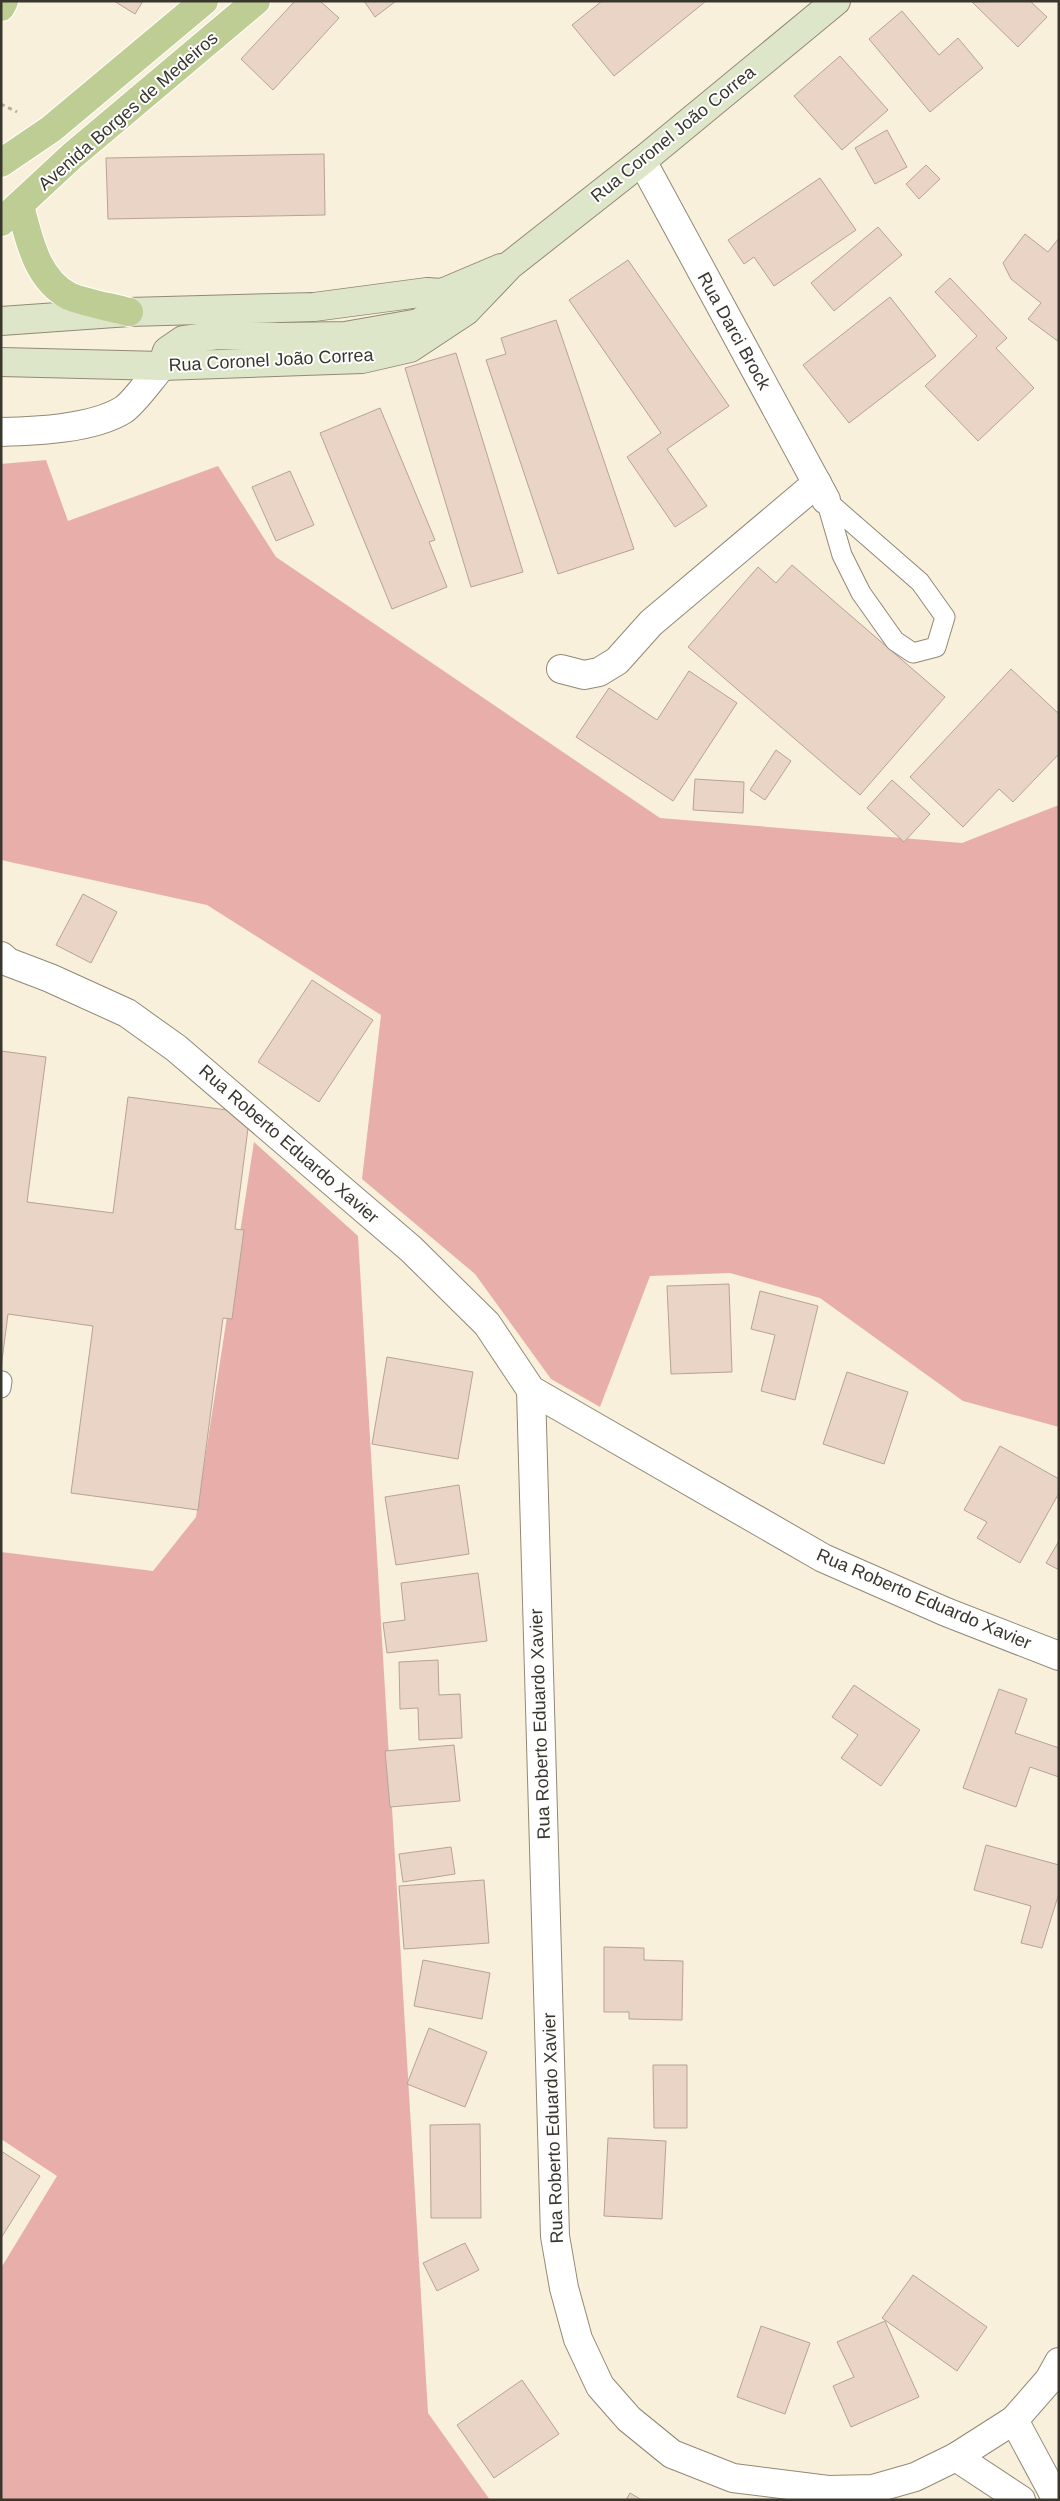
<svg xmlns="http://www.w3.org/2000/svg" width="1060" height="2501" font-family="Helvetica,sans-serif">
	<style>
		.forest { fill: #e8aeaa }
		.building { fill: #e9d4c6; stroke: #b6a395 }
		.lines { fill: none; stroke-linecap: round; stroke-linejoin: round }
		.lane-casing { stroke: #918976; stroke-width: 21 }
		.street-casing { stroke: #918976; stroke-width: 30 }
		.secondary-casing { stroke: #918976; stroke-width: 30 }
		.primary-casing { stroke: #fff; stroke-width: 30 }
		.path { stroke: #b5af9e; stroke-width: 3; stroke-dasharray: 4 4; stroke-linecap: butt }
		.lane { stroke: #fff; stroke-width: 19 }
		.street { stroke: #fff; stroke-width: 28 }
		.secondary { stroke: #dee6c9; stroke-width: 28 }
		.primary { stroke: #bdcd93; stroke-width: 28 }
		.labels { text-anchor: middle; stroke-width: 4; stroke-linejoin: round; paint-order: stroke }
		.street-label { font-size: 18px; fill: #39362e; stroke: #fefefe }
	</style>
	<rect width="100%" height="100%" fill="#f8f0da"/>
	<g class="forest">
		<polygon points="46,460 68,521 218,466 276,557 660,818 962,843 1059,805 1059,1427 963,1401 820,1298 730,1273 650,1276 600,1407 551,1379 475,1274 362,1179 381,1015 207,905 1,860 1,464"/>
		<polygon points="254,1142 358,1236 428,2413 490,2500 1,2500 1,2268 57,2176 1,2139 1,1552 153,1571 196,1517"/>
	</g>
	<g class="building">
		<polygon points="114,1 143,1 135,14"/>
		<polygon points="295,1 320,1 339,18 273,90 241,59"/>
		<polygon points="364,1 396,1 375,17"/>
		<polygon points="602,1 706,1 614,76 572,25"/>
		<polygon points="1030,1 1047,17 1018,47 972,2"/>
		<polygon points="902,11 939,55 958,38 983,68 930,112 869,39"/>
		<polygon points="840,56 888,110 842,150 794,96"/>
		<polygon points="887,130 907,167 875,184 855,148"/>
		<polygon points="324,154 325,215 108,219 106,158"/>
		<polygon points="926,165 940,179 919,199 906,184"/>
		<polygon points="820,178 856,230 774,286 754,257 744,264 728,240"/>
		<polygon points="878,227 902,255 834,311 811,283"/>
		<polygon points="1025,234 1048,252 1059,238 1059,342 1028,319 1041,303 1011,279 1003,263"/>
		<polygon points="628,260 729,406 667,449 707,506 675,527 627,457 661,433 569,300"/>
		<polygon points="950,278 1007,338 996,348 1034,388 978,441 925,386 977,336 935,292"/>
		<polygon points="890,297 936,356 849,423 803,365"/>
		<polygon points="556,320 634,549 558,574 486,360 506,354 501,338"/>
		<polygon points="456,353 523,572 471,587 405,368"/>
		<polygon points="380,408 435,540 429,542 447,587 392,609 320,433"/>
		<polygon points="290,471 314,525 276,541 252,487"/>
		<polygon points="792,565 945,697 860,795 688,647 758,567 776,583"/>
		<polygon points="1011,669 1059,714 1059,754 1013,802 999,789 963,827 910,777"/>
		<polygon points="689,671 737,703 673,801 576,737 609,688 657,720"/>
		<polygon points="776,750 791,761 765,800 750,790"/>
		<polygon points="695,779 744,782 743,813 693,810"/>
		<polygon points="892,780 930,814 904,842 867,808"/>
		<polygon points="83,894 117,912 91,963 56,945"/>
		<polygon points="312,980 373,1020 319,1102 258,1062"/>
		<polygon points="1,1051 46,1057 27,1202 113,1213 128,1097 250,1113 235,1229 244,1230 232,1319 223,1318 198,1510 71,1493 93,1326 8,1314 1,1368"/>
		<polygon points="729,1284 732,1372 671,1374 667,1286"/>
		<polygon points="760,1291 818,1306 795,1400 761,1391 775,1335 751,1329"/>
		<polygon points="387,1357 473,1372 458,1459 372,1444"/>
		<polygon points="847,1372 908,1392 884,1464 823,1444"/>
		<polygon points="1000,1446 1059,1479 1059,1493 1020,1563 977,1538 987,1522 964,1510"/>
		<polygon points="459,1485 469,1554 396,1565 385,1497"/>
		<polygon points="1059,1541 1059,1570 1046,1563"/>
		<polygon points="478,1573 487,1641 387,1653 383,1623 405,1620 401,1583"/>
		<polygon points="438,1660 439,1695 460,1694 462,1738 419,1740 418,1708 400,1709 399,1662"/>
		<polygon points="854,1685 920,1730 881,1786 841,1758 858,1735 832,1717"/>
		<polygon points="999,1689 1027,1699 1015,1733 1059,1748 1059,1777 1030,1767 1016,1807 963,1788"/>
		<polygon points="454,1745 460,1801 390,1807 385,1751"/>
		<polygon points="986,1845 1059,1865 1059,1893 1042,1948 1021,1943 1031,1906 974,1890"/>
		<polygon points="451,1847 455,1874 403,1882 399,1854"/>
		<polygon points="484,1880 489,1943 404,1949 399,1886"/>
		<polygon points="604,1947 644,1948 644,1960 683,1961 682,2020 629,2019 629,2012 604,2012"/>
		<polygon points="423,1960 490,1973 482,2019 414,2006"/>
		<polygon points="429,2028 487,2052 465,2107 407,2084"/>
		<polygon points="653,2065 687,2065 687,2128 654,2128"/>
		<polygon points="480,2124 481,2218 431,2218 430,2125"/>
		<polygon points="608,2138 666,2141 662,2219 604,2216"/>
		<polygon points="1,2151 40,2176 1,2238"/>
		<polygon points="465,2243 479,2270 437,2291 423,2263"/>
		<polygon points="913,2275 987,2327 957,2371 882,2318"/>
		<polygon points="885,2321 919,2397 851,2427 833,2386 854,2377 837,2342"/>
		<polygon points="761,2326 810,2343 785,2414 737,2397"/>
		<polygon points="522,2380 559,2434 494,2478 457,2425"/>
		<polygon points="630,2493 642,2500 626,2500"/>
	</g>
	<g class="lines">
		<g class="lane-casing">
			<g id="lane">
				<polygon points="826,500 920,582 945,617 936,647 913,653 895,641 861,593 842,555"/>
				<polyline points="1,1388 2,1381"/>
			</g>
		</g>
		<g class="street-casing">
			<g id="street">
				<polyline points="642,161 826,500"/>
				<path d="M1,432C36,431 92,429 123,410C134,403 152,377 162,366"/>
				<polyline points="561,669 584,675 599,672 617,661 651,623 817,483"/>
				<polyline points="1,956 8,962 50,978 127,1013 176,1048 411,1249 487,1324 531,1390 823,1558 946,1612 1059,1656"/>
				<polyline points="531,1390 555,2236 564,2288 578,2339 600,2386 629,2419 672,2454 733,2478 828,2490 873,2489 915,2477 956,2457 1014,2420 1049,2380 1059,2362"/>
				<polyline points="1014,2420 1057,2500"/>
				<polyline points="956,2457 1021,2500"/>
			</g>
		</g>
		<g class="secondary-casing">
			<g id="secondary">
				<polyline points="1,321 129,312 314,307 427,292 442,293 501,268"/>
				<polyline points="1,362 162,366 362,359 410,348 466,311 510,265 642,161 836,1"/>
				<polyline points="162,366 167,351 183,340 219,335 280,337 345,336 419,323 436,310 439,301"/>
			</g>
		</g>
		<g class="primary-casing">
			<g id="primary">
				<polyline points="1,7 4,1"/>
				<polyline points="1,163 51,129 204,1"/>
				<path d="M20,206C29,238 36,279 69,296C85,303 111,307 129,312"/>
				<polyline points="1,222 72,156 256,1"/>
			</g>
		</g>
		<polyline class="path" points="1,104 17,112"/>
		<use href="#lane" class="lane"/>
		<use href="#street" class="street"/>
		<use href="#secondary" class="secondary"/>
		<use href="#primary" class="primary"/>
	</g>
	<g class="labels">
		<g class="street-label">
			<text transform="translate(128 111) rotate(-41)" y="6">Avenida Borges de Medeiros</text>
			<text transform="translate(673 134) rotate(-39)" y="6">Rua Coronel João Correa</text>
			<text transform="translate(734 331) rotate(61)" y="6">Rua Darci Brock</text>
			<text transform="translate(271 360) rotate(-3)" y="6">Rua Coronel João Correa</text>
			<text transform="translate(289 1144) rotate(41)" y="6">Rua Roberto Eduardo Xavier</text>
			<text transform="translate(924 1599) rotate(23)" y="6">Rua Roberto Eduardo Xavier</text>
			<text transform="translate(540 1724) rotate(-92)" y="6">Rua Roberto Eduardo Xavier</text>
			<text transform="translate(553 2128) rotate(-92)" y="6">Rua Roberto Eduardo Xavier</text>
		</g>
	</g>
	<rect width="1060" height="2501" fill="none" stroke="#39362e" stroke-width="5"/>
</svg>
